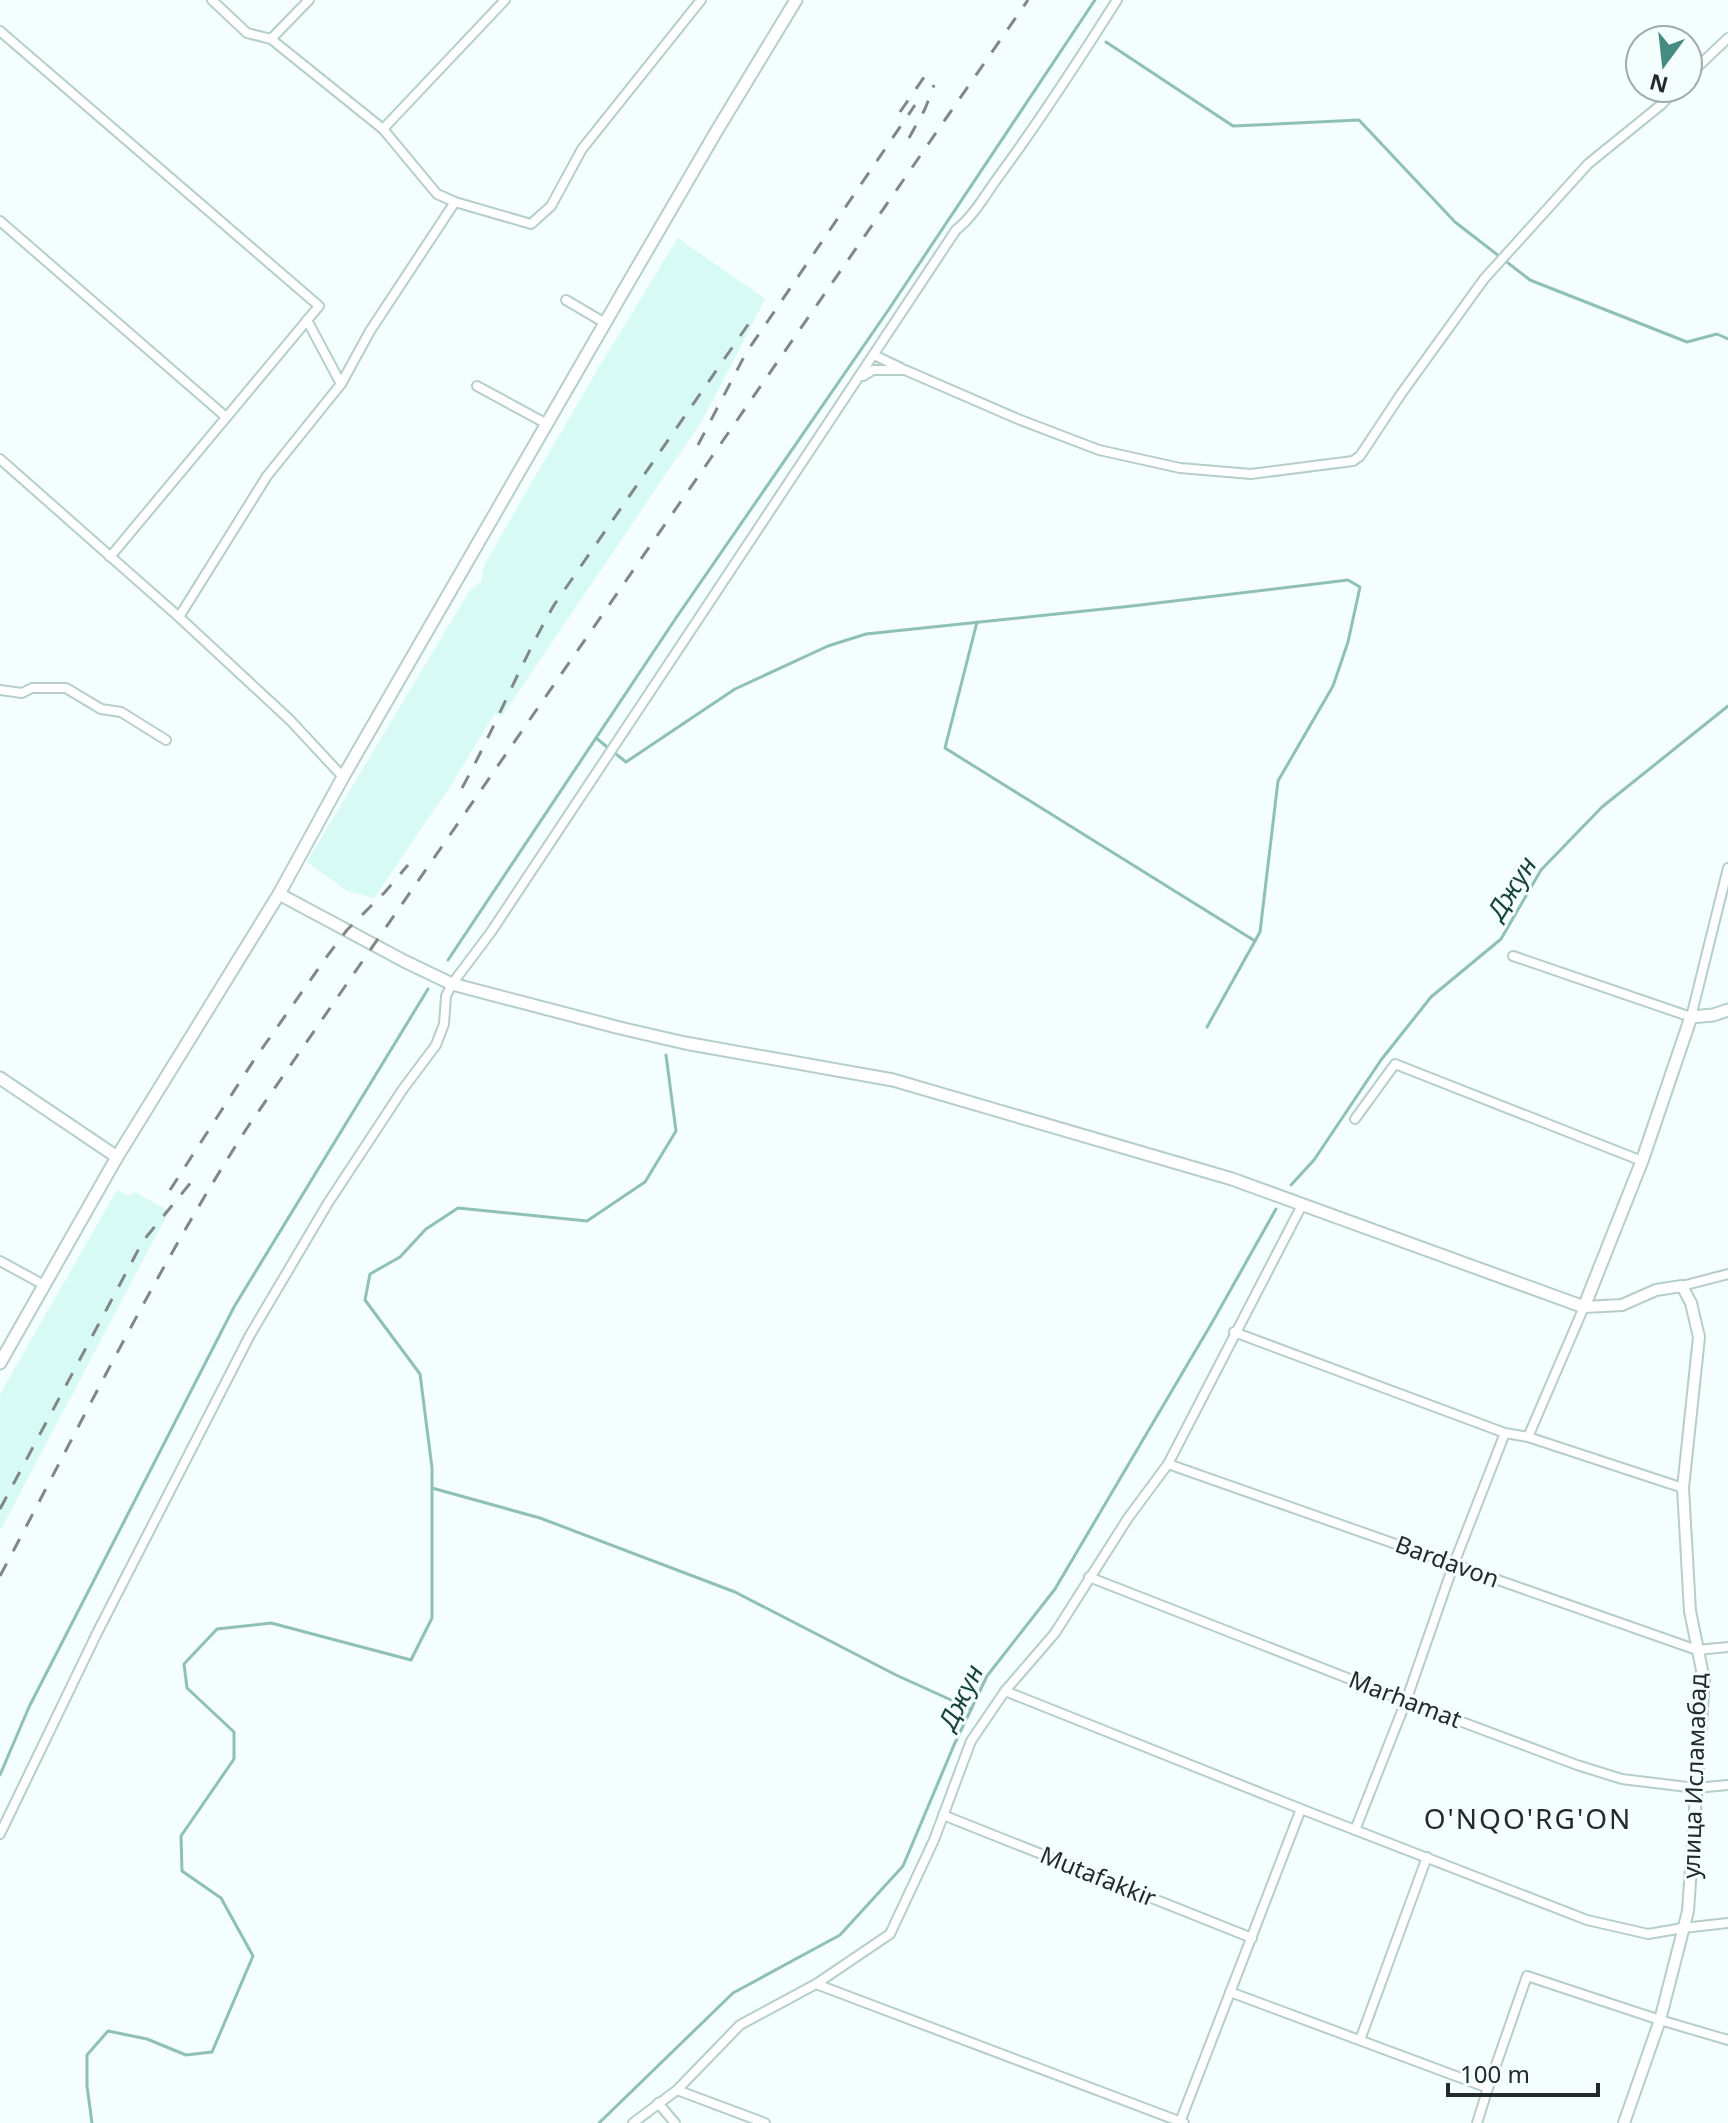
<svg xmlns="http://www.w3.org/2000/svg" width="1728" height="2123" font-family="'Noto Sans',sans-serif">
	<style>
		.built { fill: #d8faf4 }
		.lines { fill: none; stroke-linecap: round; stroke-linejoin: round }
		.stream { stroke: #8fc0b8; stroke-width: 3 }
		.minor-casing { stroke: #b6ceca; stroke-width: 12 }
		.tertiary-casing { stroke: #b6ceca; stroke-width: 14 }
		.secondary-casing { stroke: #b6ceca; stroke-width: 15 }
		.minor { stroke: #fff; stroke-width: 8 }
		.tertiary { stroke: #fff; stroke-width: 10 }
		.secondary { stroke: #fff; stroke-width: 11 }
		.rail { stroke: #7f8886; stroke-width: 3; stroke-dasharray: 14 14; stroke-linecap: butt }
		.labels { text-anchor: middle; stroke-width: 6; stroke-linejoin: round; paint-order: stroke }
		.street-label { font-size: 24px; fill: #222b29; stroke: #f4fefc }
		.water-label { font-size: 26px; font-style: italic; fill: #17433d; stroke: #f4fefc }
		.quarter-label { font-size: 28px; letter-spacing: 2px; fill: #222b29; stroke: #f4fefc }
	</style>
	<rect width="100%" height="100%" fill="#f4fefc"/>
	<g class="built">
		<polygon points="678,238 765,299 703,419 502,716 495,713 451,785 374,898 347,891 307,862 470,590 481,582 484,566 529,487 602,362"/>
		<polygon points="117,1190 128,1195 135,1192 169,1211 0,1531 0,1394"/>
	</g>
	<g class="lines">
		<g class="stream">
			<polyline points="1106,42 1233,126 1359,120 1455,222 1530,280 1687,342 1717,334 1728,339"/>
			<polyline points="977,622 945,748 1255,941"/>
			<polyline points="596,738 626,762 735,689 828,646 866,634 1132,606 1348,580 1360,587 1348,642 1333,686 1278,781 1260,932 1207,1027"/>
			<polyline points="448,960 676,618 889,309 1095,0"/>
			<polyline points="1291,1185 1314,1160 1381,1060 1431,997 1501,939 1541,870 1602,807 1728,706"/>
			<polyline points="432,1488 540,1518 735,1592 896,1675 971,1709"/>
			<polyline points="0,1775 29,1707 234,1307 428,989"/>
			<polyline points="92,2123 87,2086 87,2055 108,2031 147,2039 186,2055 212,2052 253,1956 221,1898 182,1871 181,1836 234,1759 234,1732 187,1688 184,1664 217,1629 271,1623 411,1660 432,1618 432,1468 420,1374 365,1300 370,1274 400,1257 426,1229 458,1208 587,1221 645,1182 676,1131 666,1055"/>
			<polyline points="599,2123 733,1993 840,1935 903,1866 954,1745 987,1676 1055,1589 1213,1321 1276,1209"/>
		</g>
		<g class="minor-casing">
			<g id="minor">
				<polyline points="212,0 247,33 271,39 383,129 437,194 455,202 531,224 551,206 582,149 701,0"/>
				<polyline points="0,31 319,306 110,557"/>
				<polyline points="271,39 309,0"/>
				<polyline points="1688,76 1728,38"/>
				<polyline points="383,129 505,0"/>
				<polyline points="0,221 226,417"/>
				<polyline points="566,300 605,323"/>
				<polyline points="307,320 341,384"/>
				<polyline points="874,355 901,368"/>
				<polyline points="863,376 873,370 905,370 1018,419 1099,450 1180,468 1251,474 1353,461 1360,456 1401,394 1484,279 1588,164 1662,104 1677,88"/>
				<polyline points="477,386 547,424"/>
				<polyline points="0,459 179,617 290,720 343,777"/>
				<polyline points="179,617 267,476 341,384 370,331 455,202"/>
				<polyline points="0,690 22,693 32,688 66,688 101,709 121,712 166,740"/>
				<polyline points="1513,956 1691,1017 1728,868"/>
				<polyline points="1355,1119 1395,1064 1642,1161"/>
				<polyline points="0,1261 44,1285"/>
				<polyline points="1682,1286 1728,1274"/>
				<polyline points="1234,1332 1505,1433 1528,1437 1683,1488"/>
				<polyline points="1528,1437 1584,1307"/>
				<polyline points="1168,1464 1697,1650 1728,1647"/>
				<polyline points="1089,1577 1406,1701 1577,1765 1622,1779 1696,1788 1728,1785"/>
				<polyline points="1005,1691 1301,1809 1587,1920 1648,1934 1683,1928 1728,1923"/>
				<polyline points="943,1815 1252,1938"/>
				<polyline points="1355,1830 1406,1701 1453,1566 1505,1433"/>
				<path d="M0,1834L97,1633L250,1335L328,1203L403,1089L436,1045L444,1024L446,996L452,984L491,932L956,230C974,216 985,195 999,176C1041,119 1079,60 1117,0"/>
				<polyline points="816,1984 1184,2123"/>
				<polyline points="1230,1992 1488,2088"/>
				<polyline points="1360,2040 1427,1857"/>
				<polyline points="677,2090 765,2123"/>
				<polyline points="658,2103 675,2123"/>
				<polyline points="1180,2122 1301,1809"/>
				<polyline points="633,2123 677,2090 740,2025 816,1984 890,1934 934,1840 971,1741 1005,1691 1055,1633 1128,1518 1168,1464 1302,1205"/>
				<polyline points="1477,2123 1488,2088 1527,1976 1660,2020 1728,2040"/>
			</g>
		</g>
		<g class="tertiary-casing">
			<polyline id="tertiary" points="1584,1307 1622,1305 1656,1290 1682,1286 1691,1303 1699,1337 1683,1488 1690,1611 1704,1680 1688,1911 1660,2020 1624,2123"/>
		</g>
		<g class="secondary-casing">
			<g id="secondary">
				<polyline points="279,894 404,961 452,984 620,1028 685,1043 893,1080 1232,1179 1584,1307 1642,1161 1691,1017 1713,1015 1728,1010"/>
				<polyline points="0,1078 117,1157"/>
				<polyline points="0,1363 117,1157 279,894 343,777 620,297 716,132 796,0"/>
			</g>
		</g>
		<use href="#minor" class="minor"/>
		<use href="#tertiary" class="tertiary"/>
		<use href="#secondary" class="secondary"/>
		<g class="rail">
			<polyline points="900,112 927,73"/>
			<polyline points="909,138 925,109 934,85"/>
			<polyline points="698,445 746,353 915,105"/>
			<path d="M462,788C495,728 520,664 554,605L754,316"/>
			<polyline points="170,1190 254,1060 328,955 347,930 385,892 408,865"/>
			<polyline points="0,1509 143,1241 197,1175"/>
			<path d="M0,1576C80,1426 155,1271 247,1128L1028,0"/>
		</g>
	</g>
	<g class="labels">
		<g class="street-label">
			<text transform="translate(1447 1562) rotate(20)" y="8">Bardavon</text>
			<text transform="translate(1405 1700) rotate(21)" y="8">Marhamat</text>
			<text transform="translate(1695 1776) rotate(-88)" y="8">улица Исламабад</text>
			<text transform="translate(1098 1877) rotate(22)" y="8">Mutafakkir</text>
		</g>
		<g class="water-label">
			<text transform="translate(1512 888) rotate(-58)" y="9">Джун</text>
			<text transform="translate(961 1697) rotate(-64)" y="9">Джун</text>
		</g>
		<g class="quarter-label">
			<text x="1528" y="1829">O'NQO'RG'ON</text>
		</g>
	</g>
	<g transform="translate(1664 64) rotate(195)"><circle r="38" fill="#f4fefc" stroke="#a0aaa8" stroke-width="2"/>
	<path d="M0-6L14 30L0 20L-14 30Z" fill="#468b81"/>
	<text y="-12" font-size="22" font-weight="bold" text-anchor="middle" fill="#222b29">N</text>
	</g>
	<path d="M1448 2083v12h150v-12" fill="none" stroke="#222b29" stroke-width="4"/>
	<text x="1460" y="2083" font-size="24" fill="#222b29" stroke="#f4fefc" stroke-width="6" paint-order="stroke">100 m</text>
</svg>
